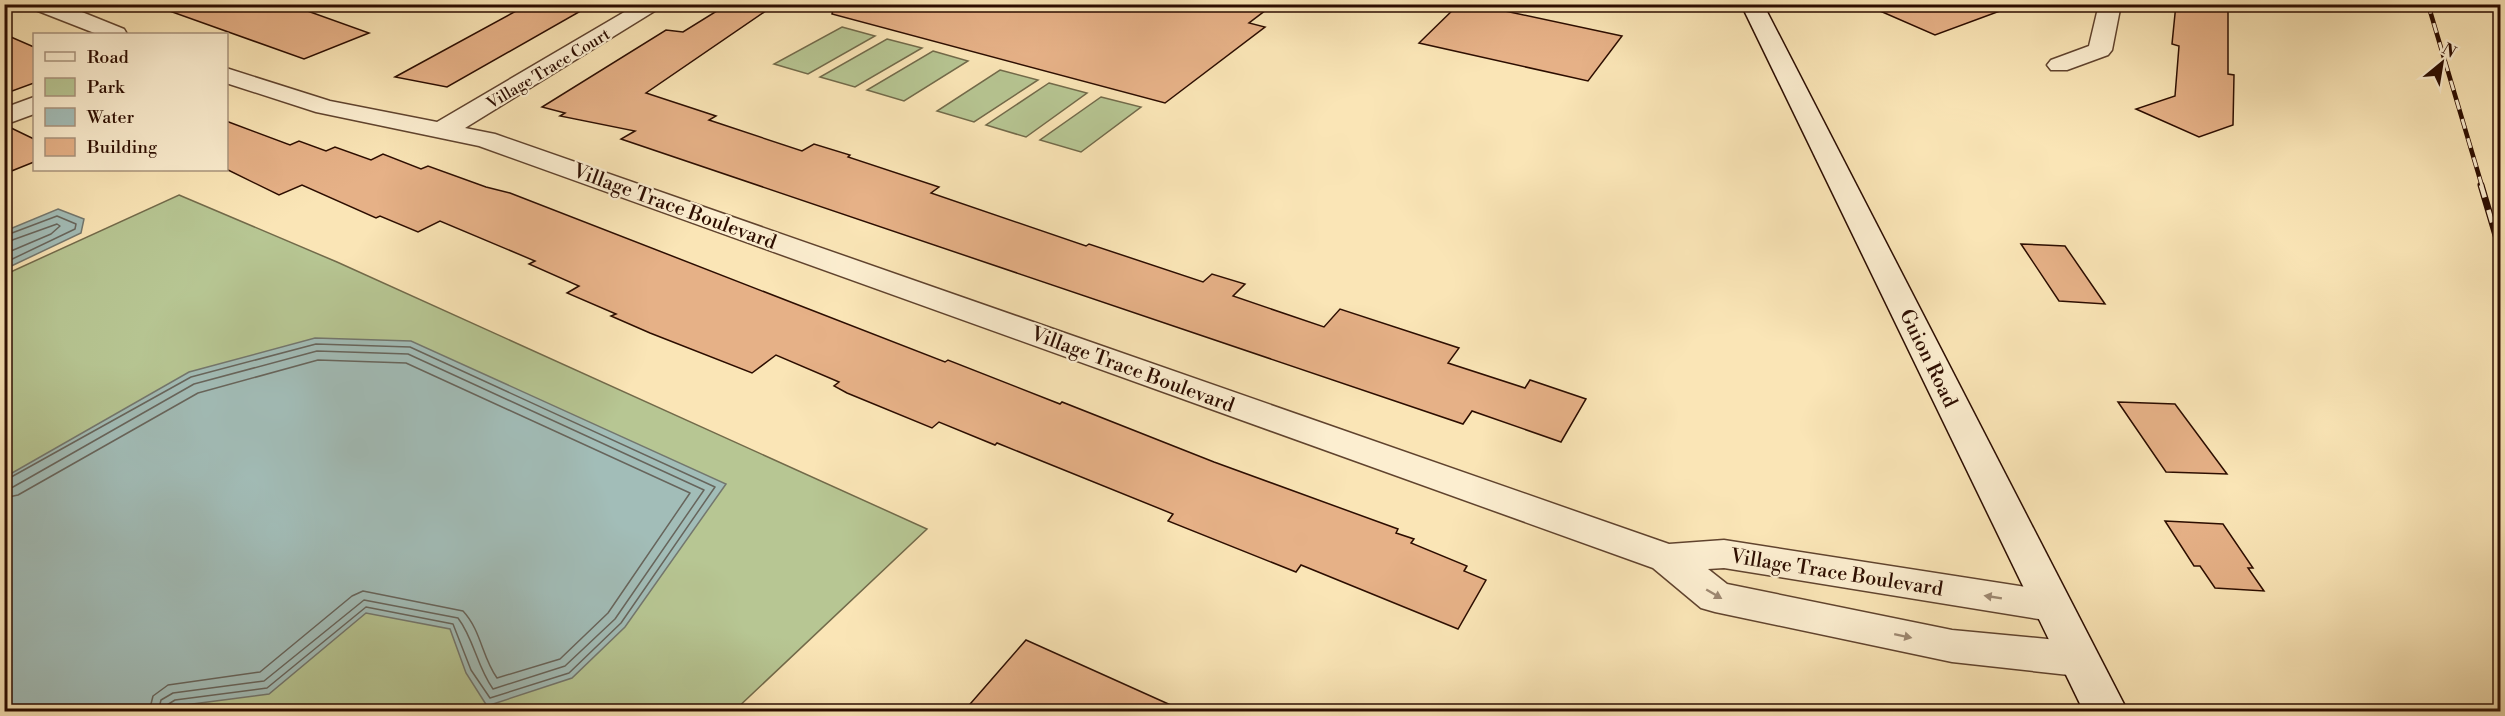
<svg xmlns="http://www.w3.org/2000/svg" width="2505" height="716" font-family="'Libre Bodoni',serif">
	<style>
		.green { fill: #b7c693; stroke: #726a4a; stroke-width: 1.5 }
		.water { fill: #a2bdb8; stroke: #73776e; stroke-width: 1.5 }
		.lines { fill: none; stroke-linecap: round; stroke-linejoin: round }
		.shore { stroke: #67655c; stroke-width: 1.5 }
		.building { fill: #e6b187; stroke: #2c0d00; stroke-width: 1.5 }
		.street-casing { stroke: #60432e; stroke-width: 3 }
		.secondary-casing { stroke: #2c0d00; stroke-width: 3 }
		.street { fill: #fceed0; fill-rule: evenodd }
		.secondary { fill: #fceed0; fill-rule: evenodd }
		.rail-far1-casing { stroke: #2c0d00; stroke-width: 4.5 }
		.rail-casing { stroke: #2c0d00; stroke-width: 7 }
		.rail-far1 { stroke: #fceed0; stroke-width: 3; stroke-dasharray: 10; stroke-linecap: butt }
		.rail { stroke: #fceed0; stroke-width: 4.5; stroke-dasharray: 13; stroke-linecap: butt }
		.oneway { fill: #9e8972 }
		.labels { text-anchor: middle; stroke-width: 4.5; stroke-linejoin: round; paint-order: stroke }
		.far-street-label { font-size: 16px; fill: #2c0d00; stroke: #fceed0 }
		.street-label { font-size: 20px; fill: #2c0d00; stroke: #fceed0 }
	</style>
	<rect width="100%" height="100%" fill="#fae5b6"/>
	<filter id="stains"><feTurbulence type="fractalNoise" baseFrequency=".00333" numOctaves="4"/><feColorMatrix values="0 0 0 0 .2 0 0 0 0 .09 0 0 0 0 .02 0 0 0 .5 -.17"/></filter>
	<radialGradient id="worn" r=".72"><stop offset=".6" stop-color="#630" stop-opacity="0"/><stop offset="1" stop-color="#630" stop-opacity=".3"/></radialGradient>
	<g class="green">
		<polygon points="842,27 875,36 808,74 774,64"/>
		<polygon points="887,39 922,48 855,87 820,77"/>
		<polygon points="933,51 968,61 904,101 867,90"/>
		<polygon points="1000,70 1038,80 974,122 937,111"/>
		<polygon points="1049,83 1087,93 1026,137 986,125"/>
		<polygon points="1101,97 1141,107 1081,152 1040,140"/>
		<polygon points="179,195 337,262 927,529 734,711 5,711 4,275"/>
	</g>
	<g class="water">
		<polygon points="58,209 84,219 81,233 5,269 5,231"/>
		<polygon points="315,338 411,341 726,484 625,627 572,678 487,706 466,673 450,629 366,613 269,694 177,706 168,711 5,711 5,477 189,372"/>
	</g>
	<g class="lines">
		<g class="shore">
			<polyline points="4,236 57,216 76,224 75,229 4,263"/>
			<polyline points="4,243 57,224 60,226 51,234 4,254"/>
			<polyline points="4,481 191,377 316,344 410,347 715,487 621,623 569,673 490,698 471,670 453,624 366,607 267,688 175,700 167,705 166,712"/>
			<path d="M4,489L13,487L194,384L317,351L408,354L704,490L615,619L565,666L493,689C477,667 474,639 458,618L364,600L264,681L173,693L161,700L158,712"/>
			<path d="M4,498L18,495L198,393L318,360L406,363L690,493L608,613L560,659L497,678C482,657 481,630 463,611L363,591L352,596L260,672L168,685L153,696L149,712"/>
		</g>
	</g>
	<g class="building">
		<polygon points="161,4 288,4 369,33 304,59 161,8"/>
		<polygon points="529,4 593,4 447,87 395,77"/>
		<polygon points="728,4 776,4 646,93 716,116 709,120 802,151 814,144 850,155 848,157 939,187 931,193 1086,246 1089,244 1203,282 1212,274 1245,284 1233,296 1324,327 1340,309 1459,348 1448,363 1525,388 1530,380 1586,399 1561,442 1472,411 1463,424 621,139 635,131 560,116 565,113 542,107 666,30 683,32"/>
		<polygon points="834,4 1274,4 1249,23 1265,27 1165,103 832,14"/>
		<polygon points="1459,4 1472,4 1622,36 1588,81 1419,43"/>
		<polygon points="1864,4 2007,4 2008,8 1935,35"/>
		<polygon points="2176,4 2228,4 2228,74 2234,75 2233,125 2199,137 2136,109 2175,96 2179,46 2172,44"/>
		<polygon points="4,34 34,47 34,83 4,94"/>
		<polygon points="226,121 290,145 299,141 326,151 335,147 371,160 383,154 421,169 428,166 486,187 510,193 945,362 948,360 1060,404 1062,402 1214,462 1398,529 1396,533 1414,539 1411,543 1467,566 1464,571 1486,580 1458,629 1301,565 1296,572 1168,521 1173,514 997,443 995,445 939,422 932,428 847,393 834,386 839,382 776,355 752,373 650,333 611,316 616,314 567,293 579,286 529,264 535,261 440,221 418,232 380,216 376,218 302,185 279,195 226,169"/>
		<polygon points="7,126 34,139 34,162 4,174"/>
		<polygon points="2021,244 2065,246 2105,304 2059,301"/>
		<polygon points="2118,402 2175,404 2227,474 2166,472"/>
		<polygon points="2165,521 2223,524 2253,568 2248,568 2264,591 2215,588 2200,566 2194,566"/>
		<polygon points="1026,640 1184,711 964,711"/>
	</g>
	<g class="lines">
		<g class="street-casing">
			<g id="street">
				<polygon points="30,4 62,4 124,29 127,34 97,34 33,9"/>
				<polygon points="638,4 666,4 465,128 495,134 1669,544 1724,540 2051,591 2065,595 2071,606 2065,617 2051,621 1724,568 1708,569 1727,584 1952,630 2078,642 2093,647 2099,659 2093,671 2078,676 1952,662 1715,612 1701,608 1653,568 479,146 316,112 226,83 226,68 330,101 437,122"/>
				<polygon points="2099,4 2121,4 2112,50 2108,55 2067,70 2051,70 2047,65 2051,60 2089,46"/>
				<polygon points="34,97 34,114 4,125 4,108"/>
			</g>
		</g>
		<g class="secondary-casing">
			<polygon id="secondary" points="1741,4 1763,4 2128,712 2084,712"/>
		</g>
		<use href="#street" class="street"/>
		<use href="#secondary" class="secondary"/>
		<g class="rail-far1-casing">
			<polyline id="rail-far1" points="2428,4 2482,186"/>
		</g>
		<g class="rail-casing">
			<polyline id="rail" points="2481,185 2500,249"/>
		</g>
		<use href="#rail-far1" class="rail-far1"/>
		<use href="#rail" class="rail"/>
	</g>
	<defs><path id="oneway-solid" d="M-6-.8H1V-3.2L6.5 0L1 3.2V.8H-6Z" transform="scale(1.5)"/></defs>
	<g class="oneway">
		<use href="#oneway-solid" transform="translate(1714 594) rotate(30)"/>
		<use href="#oneway-solid" transform="translate(1993 597) rotate(-171)"/>
		<use href="#oneway-solid" transform="translate(1903 636) rotate(12)"/>
	</g>
	<g class="labels">
		<g class="far-street-label">
			<text transform="translate(548 68) rotate(-31)" y="6">Village Trace Court</text>
		</g>
		<g class="street-label">
			<text transform="translate(675 206) rotate(20)" y="7">Village Trace Boulevard</text>
			<text transform="translate(1929 358) rotate(64)" y="7">Guion Road</text>
			<text transform="translate(1133 369) rotate(20)" y="7">Village Trace Boulevard</text>
			<text transform="translate(1837 572) rotate(9)" y="7">Village Trace Boulevard</text>
		</g>
	</g>
	<rect width="2505" height="716" fill="none" stroke="#fae5b6" stroke-width="24"/>
	<rect x="6" y="6" width="2493" height="704" fill="none" stroke="#2c0d00" stroke-width="3"/>
	<rect x="12" y="12" width="2481" height="692" fill="none" stroke="#2c0d00" stroke-width="1.5"/>
	<rect x="33" y="33" width="195" height="138" fill="#fceed0" stroke="#a9947d" stroke-width="1.5"/>
	<rect x="45" y="52" width="30" height="9" fill="#fceed0" stroke="#a9947d" stroke-width="1.5"/>
	<text x="87" y="63" font-size="18" fill="#2c0d00">Road</text>
	<rect x="45" y="78" width="30" height="18" fill="#b7c693" stroke="#a9947d" stroke-width="1.5"/>
	<text x="87" y="93" font-size="18" fill="#2c0d00">Park</text>
	<rect x="45" y="108" width="30" height="18" fill="#a2bdb8" stroke="#a9947d" stroke-width="1.5"/>
	<text x="87" y="123" font-size="18" fill="#2c0d00">Water</text>
	<rect x="45" y="138" width="30" height="18" fill="#e6b187" stroke="#a9947d" stroke-width="1.5"/>
	<text x="87" y="153" font-size="18" fill="#2c0d00">Building</text>
	<g transform="translate(2442 63) rotate(30)" stroke="#fceed0" stroke-width="4.5" paint-order="stroke">
	<path d="M0-4.5L10 22L0 15L-10 22Z" fill="#2c0d00"/>
	<text y="-9" font-size="16" font-weight="bold" text-anchor="middle" fill="#2c0d00">N</text>
	</g>
	<rect width="100%" height="100%" filter="url(#stains)"/>
	<rect width="100%" height="100%" fill="url(#worn)"/>
</svg>
